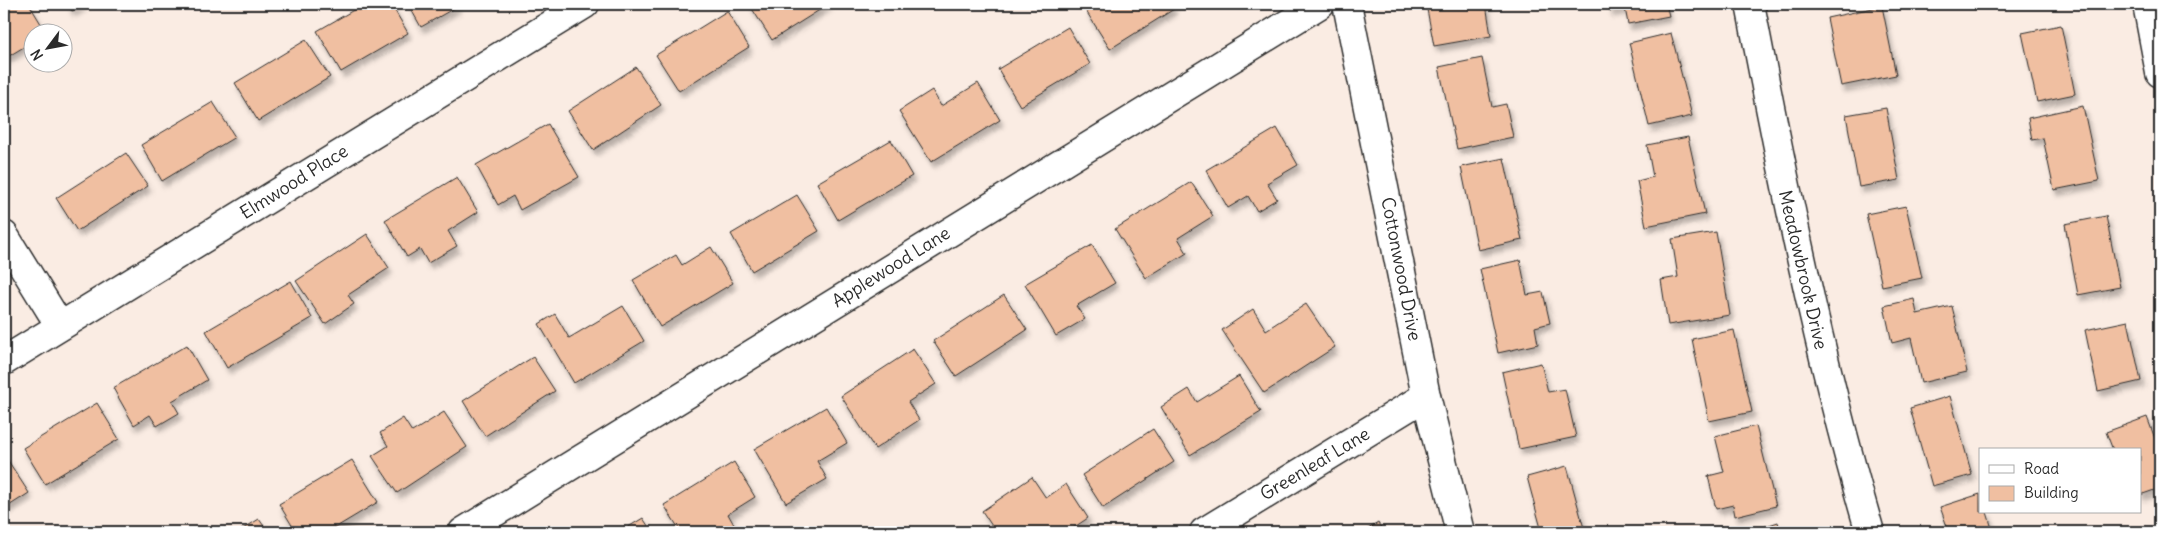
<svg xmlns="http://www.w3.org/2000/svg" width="2164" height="536" font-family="Delius,sans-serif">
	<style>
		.building { fill: #f0bfa1; stroke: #2b2b2b; filter: url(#shadow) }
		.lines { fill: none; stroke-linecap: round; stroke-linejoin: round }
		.street-casing { stroke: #2b2b2b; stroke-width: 31 }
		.street { stroke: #fff; stroke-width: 28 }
		.labels { text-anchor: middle; stroke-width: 4; stroke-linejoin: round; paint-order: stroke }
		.street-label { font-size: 18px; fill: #2b2b2b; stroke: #fff }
	</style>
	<defs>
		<filter id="shadow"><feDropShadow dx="3" dy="5.5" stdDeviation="2.5" flood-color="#0004"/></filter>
	</defs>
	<rect width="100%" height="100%" fill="#faece3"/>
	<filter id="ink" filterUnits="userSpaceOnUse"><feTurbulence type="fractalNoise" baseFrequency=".02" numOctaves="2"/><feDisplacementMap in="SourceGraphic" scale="10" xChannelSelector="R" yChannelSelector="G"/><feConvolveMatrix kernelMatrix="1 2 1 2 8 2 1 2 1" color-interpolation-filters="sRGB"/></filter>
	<g filter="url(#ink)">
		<g class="building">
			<polygon points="6,4 29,4 46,32 32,32 32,42 4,59 4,5"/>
			<polygon points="67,4 84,4 72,11"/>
			<polygon points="364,4 391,4 408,33 341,72 317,31"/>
			<polygon points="408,4 457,4 458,6 421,27"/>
			<polygon points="749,4 829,4 772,40"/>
			<polygon points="1097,4 1171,4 1174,9 1110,49 1086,11"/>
			<polygon points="1426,4 1486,4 1491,36 1434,46"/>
			<polygon points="1609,4 1666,4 1669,16 1628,24 1625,8 1610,11"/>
			<polygon points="1882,6 1896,75 1841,86 1827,18"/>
			<polygon points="727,11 749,47 679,91 656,55"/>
			<polygon points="2061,25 2075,94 2037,102 2022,33"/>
			<polygon points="1068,27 1090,64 1020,106 998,69"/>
			<polygon points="1671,33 1692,116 1649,126 1629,43"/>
			<polygon points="306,40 330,77 258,121 235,83"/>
			<polygon points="1482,58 1492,107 1506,104 1513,137 1457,149 1439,67"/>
			<polygon points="636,67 661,105 593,150 568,111"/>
			<polygon points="978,83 1000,120 931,162 899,111 932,90 941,106"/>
			<polygon points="213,102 235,137 162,181 141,145"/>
			<polygon points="2083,106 2099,181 2054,190 2043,138 2032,140 2028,118"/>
			<polygon points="1886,108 1899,180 1859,187 1846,115"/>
			<polygon points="548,124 579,177 520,210 513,196 498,205 476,165"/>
			<polygon points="1277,128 1298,165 1267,183 1277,199 1257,211 1248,196 1228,208 1206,170"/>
			<polygon points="1688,137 1705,214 1646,226 1637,181 1653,177 1647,145"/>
			<polygon points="891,140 912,176 838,220 817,183"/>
			<polygon points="126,153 148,186 77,231 56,198"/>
			<polygon points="1504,158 1522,240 1478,250 1461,167"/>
			<polygon points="457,177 478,212 448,231 457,246 428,263 420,249 407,257 385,220"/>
			<polygon points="1191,182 1213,216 1178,238 1187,253 1146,278 1115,229"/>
			<polygon points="797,195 819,231 752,271 731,234"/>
			<polygon points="1906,206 1922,278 1882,286 1866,214"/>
			<polygon points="2106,216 2120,287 2078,295 2065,224"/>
			<polygon points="1716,232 1730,315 1668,325 1661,280 1678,277 1672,239"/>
			<polygon points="367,234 389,268 348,295 354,304 325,324 296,281"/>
			<polygon points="1092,245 1115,283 1076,306 1085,319 1056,336 1025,284"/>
			<polygon points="711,247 733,283 660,327 633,280 676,255 682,265"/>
			<polygon points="1520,260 1527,295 1543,292 1550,323 1535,327 1538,344 1498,353 1480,269"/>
			<polygon points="291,281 312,318 227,368 206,331"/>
			<polygon points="1004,295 1027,330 956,376 933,341"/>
			<polygon points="1914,299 1917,314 1952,306 1967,372 1921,383 1911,338 1892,343 1884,306"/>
			<polygon points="1306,304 1335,347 1264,393 1222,330 1253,309 1266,330"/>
			<polygon points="623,306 644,341 574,383 539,324 555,314 569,338"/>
			<polygon points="2128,321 2141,381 2098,391 2085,330"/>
			<polygon points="1734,330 1752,412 1709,421 1692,339"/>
			<polygon points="187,345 207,380 172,401 179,413 157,426 150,415 134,425 113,388"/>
			<polygon points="913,349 936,384 908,402 919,420 875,449 841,396"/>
			<polygon points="533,357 555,391 485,436 463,401"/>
			<polygon points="1541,363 1548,392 1565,389 1576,437 1519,449 1502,372"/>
			<polygon points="1239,376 1261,412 1190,455 1161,407 1189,389 1197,402"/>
			<polygon points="1950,396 1972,475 1932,486 1910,408"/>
			<polygon points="97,403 119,439 45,484 23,448"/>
			<polygon points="826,407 847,443 817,461 827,479 786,503 754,449"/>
			<polygon points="444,412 467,447 397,493 372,456 388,446 380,433 403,418 412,432"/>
			<polygon points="2147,417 2160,452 2160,488 2140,495 2140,450 2113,450 2106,432"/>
			<polygon points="1756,426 1776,506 1735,516 1733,505 1716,509 1708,476 1724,472 1715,436"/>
			<polygon points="1153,429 1174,462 1103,508 1082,475"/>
			<polygon points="5,456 29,493 4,509 4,457"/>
			<polygon points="352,460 378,502 328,532 296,532 279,504"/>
			<polygon points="734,462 755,497 728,514 737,530 733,532 708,532 706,529 701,532 681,532 664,505"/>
			<polygon points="1567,466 1585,532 1542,532 1527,477"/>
			<polygon points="1032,477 1046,498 1066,484 1088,518 1067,532 996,532 982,511"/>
			<polygon points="1980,494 1980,512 1987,512 1993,532 1949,532 1940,507"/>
			<polygon points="643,518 652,532 620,532"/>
			<polygon points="259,519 268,532 238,532"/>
			<polygon points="1778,522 1781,532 1748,532"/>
			<polygon points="1378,523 1384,532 1363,532"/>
		</g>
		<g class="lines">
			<g class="street-casing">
				<g id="street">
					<polyline points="1347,4 1426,396 1460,532"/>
					<path d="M1750,4C1784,182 1819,358 1870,532"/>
					<polyline points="2147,4 2160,73"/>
					<polyline points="4,235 60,326"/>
					<polyline points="4,361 585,4"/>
					<polyline points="463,532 1320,4"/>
					<polyline points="1204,532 1426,396"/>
				</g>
			</g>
			<use href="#street" class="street"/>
		</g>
	</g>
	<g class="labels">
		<g class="street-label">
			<text transform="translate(294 182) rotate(-32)" y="6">Elmwood Place</text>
			<text transform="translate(891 267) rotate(-32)" y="6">Applewood Lane</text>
			<text transform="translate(1401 269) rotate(79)" y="6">Cottonwood Drive</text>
			<text transform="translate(1803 270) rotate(77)" y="6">Meadowbrook Drive</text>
			<text transform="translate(1315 464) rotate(-31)" y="6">Greenleaf Lane</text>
		</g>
	</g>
	<rect width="2164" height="536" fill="none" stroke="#fff" stroke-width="20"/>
	<rect x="10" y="10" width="2144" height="516" fill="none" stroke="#2b2b2b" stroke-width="2" filter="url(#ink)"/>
	<rect x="1979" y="448" width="162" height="65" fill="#ffffff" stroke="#aaaaaa"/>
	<rect x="1989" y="465" width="25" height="8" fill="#ffffff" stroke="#aaaaaa"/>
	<text x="2024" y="474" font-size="15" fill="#2b2b2b">Road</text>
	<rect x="1989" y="486" width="25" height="15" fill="#f0bfa1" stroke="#aaaaaa"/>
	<text x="2024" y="498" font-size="15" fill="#2b2b2b">Building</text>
	<g transform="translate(48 48) rotate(238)"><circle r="24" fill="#ffffff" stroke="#aaaaaa"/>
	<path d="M0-4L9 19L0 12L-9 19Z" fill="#2b2b2b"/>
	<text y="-8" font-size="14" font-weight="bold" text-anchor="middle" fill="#2b2b2b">N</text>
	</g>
</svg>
